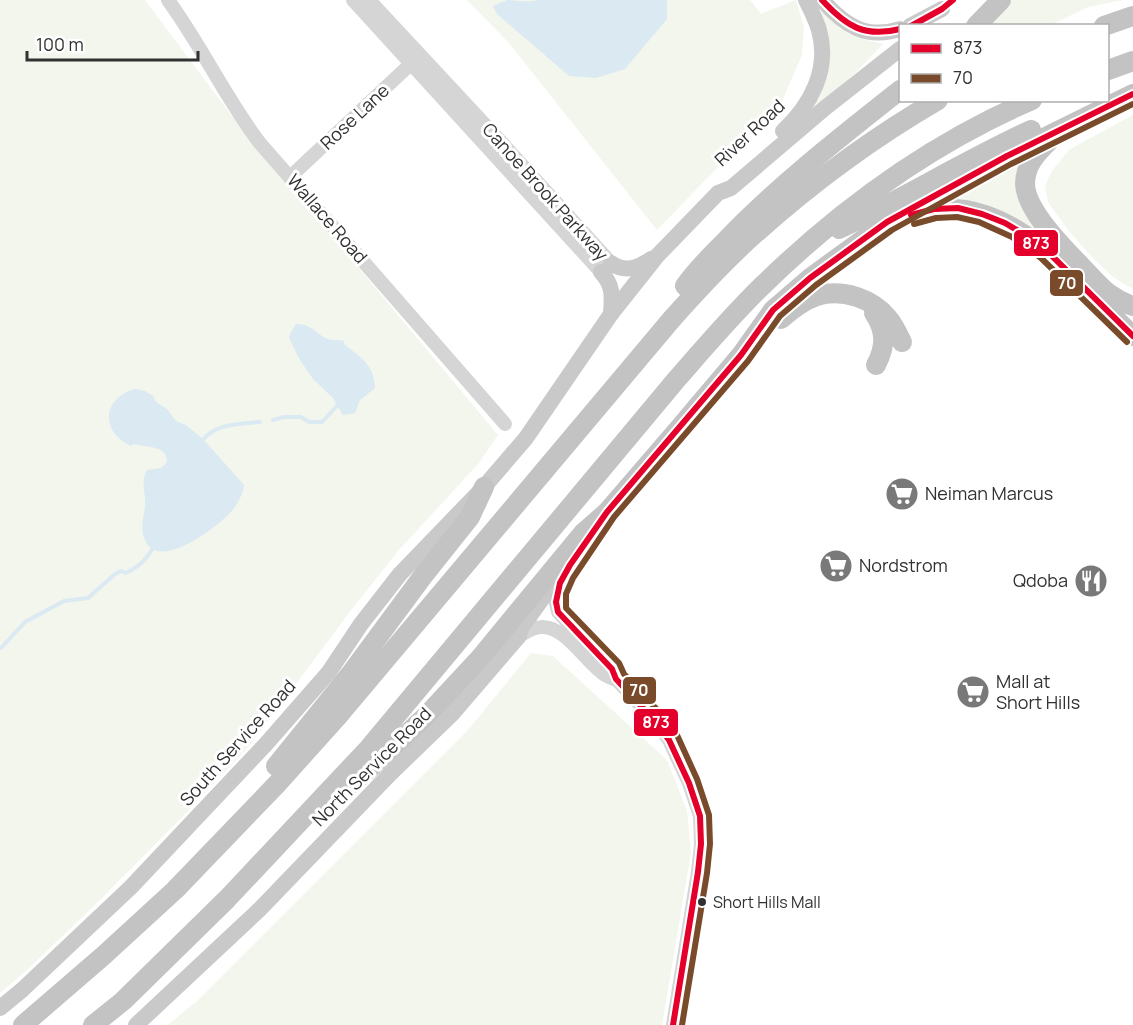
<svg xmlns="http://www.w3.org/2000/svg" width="1133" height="1025" font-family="Manrope,sans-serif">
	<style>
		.green { fill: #f2f6ed }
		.water { fill: #dbe9f2 }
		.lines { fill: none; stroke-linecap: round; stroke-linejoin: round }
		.stream { stroke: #dbe9f2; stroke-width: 4 }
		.minor { stroke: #d5d5d5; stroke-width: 14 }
		.major { stroke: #c9c9c9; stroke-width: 16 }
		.highway { stroke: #c3c3c3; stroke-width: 20 }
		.bus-1-casing { stroke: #fff; stroke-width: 10 }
		.bus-2-casing { stroke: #fff; stroke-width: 10 }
		.bus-1 { stroke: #e4002b; stroke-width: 6 }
		.bus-2 { stroke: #7a4b2a; stroke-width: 6 }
		.bus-dot { fill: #313131; stroke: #fff; stroke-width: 2 }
		.labels { text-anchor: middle; stroke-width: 6; stroke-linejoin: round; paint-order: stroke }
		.bus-label { font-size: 16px; fill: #313131; stroke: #fff; text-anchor: start }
		.street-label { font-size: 18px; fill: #313131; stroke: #fff }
		.poi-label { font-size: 18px; fill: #313131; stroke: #fff; text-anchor: start }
		.line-badge { stroke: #fff; stroke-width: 2 }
		.badge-label { font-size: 16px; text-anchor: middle; font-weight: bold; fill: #fff }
	</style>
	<rect width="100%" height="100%" fill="#fff"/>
	<g class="green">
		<polygon points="0,0 145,0 231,115 498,435 479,463 398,551 352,609 250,745 186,813 101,899 27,970 0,993"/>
		<polygon points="467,0 750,0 761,14 796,0 804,27 802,55 782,101 657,230 509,43"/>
		<polygon points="1012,0 1123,0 1088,7 1051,25 985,26"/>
		<polygon points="824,11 848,33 863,39 883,44 851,77 802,120 818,100 827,77 821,13"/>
		<polygon points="1133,115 1133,289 1113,277 1091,256 1068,230 1048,202 1045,186 1052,171 1070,149"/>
		<polygon points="1029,150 1041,234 1002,215 954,196"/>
		<polygon points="531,653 553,656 667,760 687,811 691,852 662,1025 168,1025 197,1001 468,730"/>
	</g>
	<g class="water">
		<path d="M507,0C515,0 530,3 537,0H667V19L625,69L596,78L569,76L497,14L493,6Z"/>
		<path d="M296,324C313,324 315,334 328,339C334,341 338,339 344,341V344C361,358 374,364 375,388L360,400L355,413L343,415L333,398L313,379L300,360L289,338L291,332Z"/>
		<path d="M135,389L145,391L153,396L156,402L167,409L176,421L186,425L203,439L244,485C243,495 236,507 229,514C215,528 157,574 144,538C140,527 144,517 145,506C146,492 140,483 147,470C151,469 158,469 162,467C171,462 166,451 158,449C151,446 142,446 134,444L131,446C100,432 102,398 135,389Z"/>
	</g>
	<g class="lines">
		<g class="stream">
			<polyline points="273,420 284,417 301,417 309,422 322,422 337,406 338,402"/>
			<path d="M201,442C215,423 239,424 260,422"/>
			<path d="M1,648L25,622L64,601L88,598L115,574L121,571L126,573C139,567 149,557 155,544"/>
		</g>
		<g class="minor">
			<path d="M168,0C201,45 225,97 259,142L505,424"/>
			<polyline points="353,0 601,272 611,263 502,143 369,0"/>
			<polyline points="290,177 416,59"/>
			<polyline points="562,577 555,599 558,612 612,669 616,679 656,722 669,740 689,783 700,816 701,844 698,872 673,1025"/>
			<path d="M519,636C526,632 533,627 541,627C565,625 587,664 605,675C608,677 611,678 614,679"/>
		</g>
		<g class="major">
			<path d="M822,0C844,25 866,40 900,29"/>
			<polyline points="910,26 942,9"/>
			<path d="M783,131C811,105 830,69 819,30C816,20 811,10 806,0"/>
			<path d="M611,263C625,273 638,268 651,259"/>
			<path d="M601,272C614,286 612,297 611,314"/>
			<polyline points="0,1008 22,990 131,887 266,744 329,672 361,624 400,574 484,487 526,438 611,314 657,256 718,193 731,188 825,108 900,49"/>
			<polyline points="136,1025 260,909 390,774 452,714 519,636 521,628 555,581 562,577 597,529"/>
		</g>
		<g class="highway">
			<polyline points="976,26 1001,0"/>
			<polyline points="1104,26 1133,16"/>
			<polyline points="1108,70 1133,61"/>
			<path d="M1049,141C1037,153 1025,165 1025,184C1026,211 1064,248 1082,267C1091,276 1099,286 1108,293C1116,299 1124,303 1133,306"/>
			<path d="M915,213C966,199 1008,220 1047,251L1133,336"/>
			<path d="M839,229C904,198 966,160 1031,130"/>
			<path d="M685,286C698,267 716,251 732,234C784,181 842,136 900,90"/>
			<path d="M874,313C886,331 886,346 876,365"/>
			<path d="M781,319C805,298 825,287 857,297C869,301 880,308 888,318C894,325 898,334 902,342"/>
			<polyline points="276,766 352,672 423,576 470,517 484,487"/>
			<polyline points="344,789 368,770 427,715 480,658 583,533 607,512 681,426 741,355 773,310 810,278 887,222 1007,156 1133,94"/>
			<path d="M23,1025L103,956L175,890L277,784L338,716L671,320C695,293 720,266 747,241C806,187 869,140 938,100"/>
			<path d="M93,1025L123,1001L227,899L369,748L676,380C704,348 732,315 763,285C841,209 932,143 1032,100"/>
		</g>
		<g class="bus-1-casing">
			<g id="bus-1">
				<path d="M822,0C846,26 864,38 900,29"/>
				<polyline points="911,26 942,9 953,0"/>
				<polyline points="911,215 934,209 958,208 982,214 1005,223 1027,236 1047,251 1133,336"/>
				<polyline points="673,1025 698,872 701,844 700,816 689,783 669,740 656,722 616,679 612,669 558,612 556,602 560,583 570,565 607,512 741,355 773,310 810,278 887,222 1007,156 1133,94"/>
			</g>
		</g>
		<g class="bus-2-casing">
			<g id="bus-2">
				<polyline points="914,224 936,218 957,217 979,222 1012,237 1041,258 1127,342"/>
				<polyline points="682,1025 707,873 710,844 709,815 697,779 677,735 663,716 624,674 619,663 566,608 566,594 573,578 614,517 748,361 780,316 816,285 892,230 1011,164 1133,104"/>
			</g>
		</g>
		<use href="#bus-1" class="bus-1"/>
		<use href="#bus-2" class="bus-2"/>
	</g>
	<defs>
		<g id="supermarket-disc" transform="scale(1.725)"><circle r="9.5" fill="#797979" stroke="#fff"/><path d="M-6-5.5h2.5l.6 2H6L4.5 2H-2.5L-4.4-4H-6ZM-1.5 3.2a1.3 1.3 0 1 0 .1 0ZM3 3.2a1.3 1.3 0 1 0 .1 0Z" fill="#fff"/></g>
		<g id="restaurant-disc" transform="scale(1.725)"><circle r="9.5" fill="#797979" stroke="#fff"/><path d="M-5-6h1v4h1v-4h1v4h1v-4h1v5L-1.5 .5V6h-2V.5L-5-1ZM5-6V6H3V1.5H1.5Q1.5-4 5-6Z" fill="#fff"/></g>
	</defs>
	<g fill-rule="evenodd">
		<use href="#supermarket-disc" x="902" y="494"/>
		<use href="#supermarket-disc" x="836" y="566"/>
		<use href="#restaurant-disc" x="1091" y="581"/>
		<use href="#supermarket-disc" x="973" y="692"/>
	</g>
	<circle class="bus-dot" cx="702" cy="902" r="5"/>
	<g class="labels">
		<g class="bus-label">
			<text x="713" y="908">Short Hills Mall</text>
		</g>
		<g class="street-label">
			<text transform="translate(355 117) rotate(-43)" y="6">Rose Lane</text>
			<text transform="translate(750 133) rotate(-43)" y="6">River Road</text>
			<text transform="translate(545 192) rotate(48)" y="6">Canoe Brook Parkway</text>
			<text transform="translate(327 219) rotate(49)" y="6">Wallace Road</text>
			<text transform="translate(238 743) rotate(-48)" y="6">South Service Road</text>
			<text transform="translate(372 767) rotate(-45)" y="6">North Service Road</text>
		</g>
		<g class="poi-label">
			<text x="925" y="500">Neiman Marcus</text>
			<text x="859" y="572">Nordstrom</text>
			<text x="1068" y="587" text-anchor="end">Qdoba</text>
			<text x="996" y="688">Mall at<tspan x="996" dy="21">Short Hills</tspan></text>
		</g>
	</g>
	<g class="line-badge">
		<rect x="1013" y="229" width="46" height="28" rx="6" fill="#e4002b"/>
		<rect x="1049" y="269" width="35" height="28" rx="6" fill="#7a4b2a"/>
		<rect x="622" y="676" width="35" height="29" rx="6" fill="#7a4b2a"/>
		<rect x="633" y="708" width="46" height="29" rx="6" fill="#e4002b"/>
	</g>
	<g class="badge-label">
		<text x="1036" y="249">873</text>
		<text x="1067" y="289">70</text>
		<text x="639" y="696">70</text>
		<text x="656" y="728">873</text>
	</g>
	<rect x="899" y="24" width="210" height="78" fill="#ffffff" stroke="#adadad" stroke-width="1.5"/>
	<rect x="911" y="44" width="30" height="9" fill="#e4002b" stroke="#adadad" stroke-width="1.5"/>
	<text x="953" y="54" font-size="18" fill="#313131">873</text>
	<rect x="911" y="74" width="30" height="9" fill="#7a4b2a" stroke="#adadad" stroke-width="1.5"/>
	<text x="953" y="84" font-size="18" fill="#313131">70</text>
	<path d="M27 51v9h171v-9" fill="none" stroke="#313131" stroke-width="3"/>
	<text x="36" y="51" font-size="18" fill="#313131" stroke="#ffffff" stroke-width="4.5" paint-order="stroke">100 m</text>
</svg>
